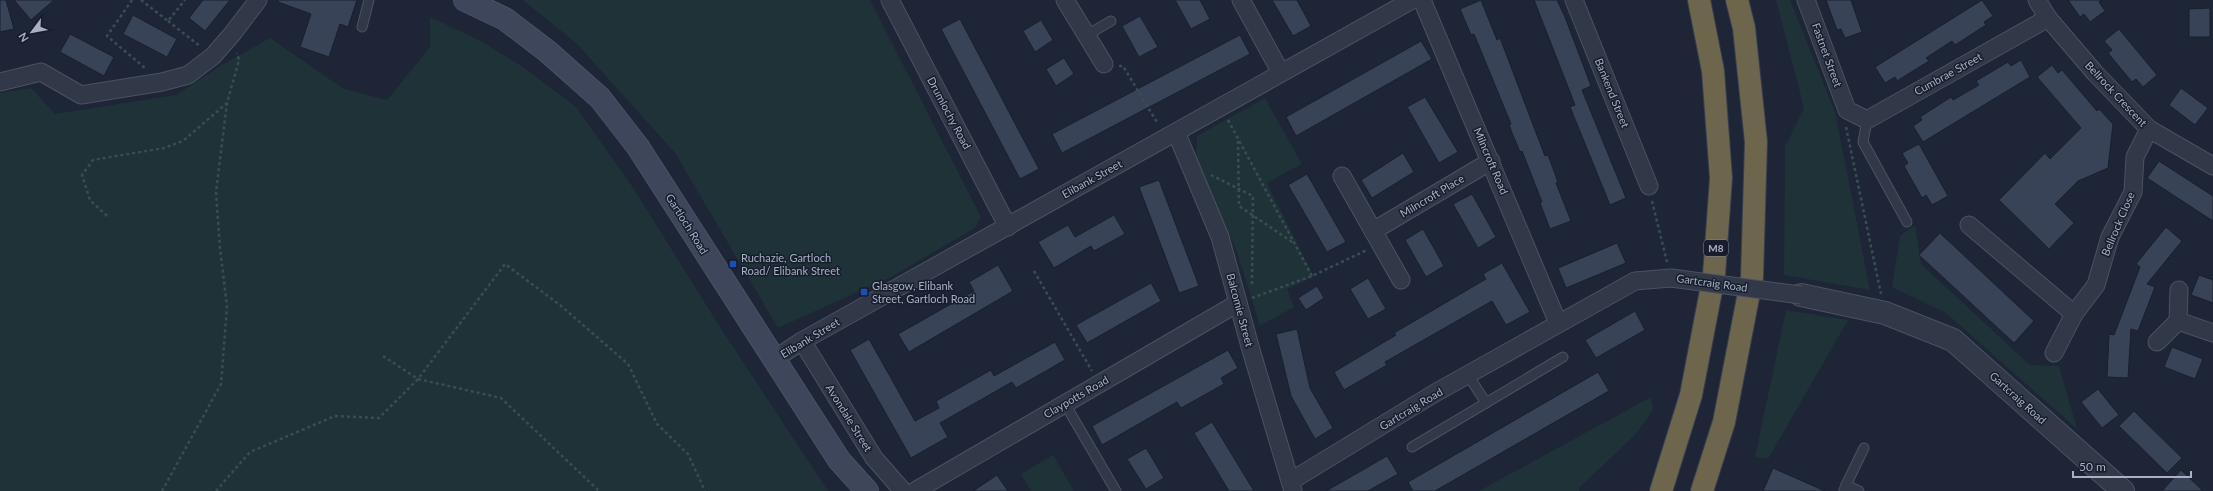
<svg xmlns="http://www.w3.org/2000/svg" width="2213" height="491" font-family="Lato,sans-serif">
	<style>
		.green { fill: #1f3238 }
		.building { fill: #394358; stroke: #181f2e }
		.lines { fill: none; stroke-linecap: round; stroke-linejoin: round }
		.service-casing { stroke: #4b5263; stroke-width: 11 }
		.minor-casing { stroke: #4b5263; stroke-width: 19 }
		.tertiary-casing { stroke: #4b5263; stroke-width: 24 }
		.secondary-casing { stroke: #4b5263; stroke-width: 24 }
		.motorway-casing { stroke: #383f4f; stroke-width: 24 }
		.path { stroke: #394e53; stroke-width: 2.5; stroke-dasharray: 3 3; stroke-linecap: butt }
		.service { stroke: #313847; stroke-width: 9 }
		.minor { stroke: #313847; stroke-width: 17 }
		.tertiary { stroke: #313847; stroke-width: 22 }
		.secondary { stroke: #3e465b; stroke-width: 22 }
		.motorway { stroke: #6e654d; stroke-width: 22 }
		.minor-bridge-casing { stroke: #4b5263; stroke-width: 19; stroke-linecap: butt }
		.minor-bridge { stroke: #313847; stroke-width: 17 }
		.transit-dot { fill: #1a4fb4; stroke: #161d2c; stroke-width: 1.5 }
		.labels { text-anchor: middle; stroke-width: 3; stroke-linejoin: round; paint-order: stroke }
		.shield { fill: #161d2c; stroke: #7e8597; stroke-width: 1 }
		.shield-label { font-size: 10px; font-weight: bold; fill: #aab1c5 }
		.street-label { font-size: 11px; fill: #aab1c5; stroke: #161d2c }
		.poi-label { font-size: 11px; fill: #aab1c5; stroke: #161d2c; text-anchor: start }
	</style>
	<rect width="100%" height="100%" fill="#1d2537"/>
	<g class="green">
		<polygon points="523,0 870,0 981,217 975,228 893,276 778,328 675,153 577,44"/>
		<polygon points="1776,0 1790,0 1835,112 1870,290 1784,275 1785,147 1804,108"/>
		<polygon points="430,17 479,40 520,65 576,107 634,189 720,327 828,491 0,491 0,93 31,88 55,114 176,95 225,63 270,38 344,89 387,100 430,47"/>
		<polygon points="1265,98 1302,164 1267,183 1314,277 1287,289 1294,307 1260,326 1236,249 1196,161 1197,136"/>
		<polygon points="1915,225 1921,264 2030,365 2059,366 2077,429 1946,313 1892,287 1900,236"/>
		<polygon points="1786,310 1848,320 1768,459 1755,457"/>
		<polygon points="1651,397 1653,410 1636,434 1579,488 1579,491 1479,491"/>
		<polygon points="1053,455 1074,491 1031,491 1021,474"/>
	</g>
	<g class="building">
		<polygon points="0,0 6,0 14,29 0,32"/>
		<polygon points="14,0 54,0 31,20"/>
		<polygon points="203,0 230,0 205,31 189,18"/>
		<polygon points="278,0 357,0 348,27 340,24 329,57 300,47 311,14 278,2"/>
		<polygon points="1175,0 1200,0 1210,19 1191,29"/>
		<polygon points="1272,0 1297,0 1311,26 1293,36"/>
		<polygon points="1481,0 1497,40 1500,38 1505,51 1545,156 1548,155 1558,182 1556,183 1571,221 1550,229 1540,203 1542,202 1522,151 1520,152 1515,140 1509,125 1511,124 1474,34 1471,35 1460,9"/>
		<polygon points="1534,0 1557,0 1565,17 1591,86 1582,90 1626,198 1610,205 1570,107 1575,105"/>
		<polygon points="1826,0 1851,0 1862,32 1845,38 1841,29 1837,30"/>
		<polygon points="1982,0 1993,16 1984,22 1986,25 1955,45 1952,41 1926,58 1929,61 1897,81 1895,77 1885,83 1875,67"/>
		<polygon points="2068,0 2102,0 2099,2 2105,11 2090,22 2084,14 2080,17"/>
		<polygon points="2210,8 2210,37 2189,37 2189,9"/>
		<polygon points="133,15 177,39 167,57 123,34"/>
		<polygon points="1140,16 1158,47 1139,57 1122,26"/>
		<polygon points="960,19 1039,169 1020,179 941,29"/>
		<polygon points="1041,20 1053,40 1035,52 1023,31"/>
		<polygon points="2119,29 2157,75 2143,87 2136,79 2132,82 2108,53 2112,50 2104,41"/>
		<polygon points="70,34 114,57 104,76 60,52"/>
		<polygon points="1240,35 1250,54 1062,153 1052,134"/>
		<polygon points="1421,41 1432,59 1296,136 1286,117"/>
		<polygon points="1064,58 1074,74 1056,86 1046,69"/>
		<polygon points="2021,60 2030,77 1923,142 1913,126 1922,120 1920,117 1951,97 1953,100 1979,85 1976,81 2008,62 2011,66"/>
		<polygon points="2052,65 2058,73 2062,70 2097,111 2099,109 2113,124 2108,168 2078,181 2055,204 2074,223 2049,249 1999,200 2045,153 2050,159 2081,128 2037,77"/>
		<polygon points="2181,88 2208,108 2195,125 2169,105"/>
		<polygon points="1425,97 1458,152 1439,163 1407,107"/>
		<polygon points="1919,144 1948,196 1932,205 1926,195 1922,198 1904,166 1908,163 1902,153"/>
		<polygon points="1403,153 1414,172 1372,198 1361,180"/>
		<polygon points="2159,161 2213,196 2213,221 2147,178"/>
		<polygon points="1307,174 1346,242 1327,252 1288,185"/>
		<polygon points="1159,180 1199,286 1179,293 1139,187"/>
		<polygon points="1472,194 1496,237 1478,248 1453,204"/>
		<polygon points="1114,215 1125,234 1094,251 1091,246 1054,268 1038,242 1068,225 1075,237"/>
		<polygon points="2166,227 2182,241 2147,284 2155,287 2138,331 2131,329 2128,378 2107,377 2109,334 2114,335 2140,267 2136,264"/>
		<polygon points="1423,229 1444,266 1426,277 1405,240"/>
		<polygon points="1940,233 2034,321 2014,343 1919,255"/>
		<polygon points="1617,243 1626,263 1566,288 1558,268"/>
		<polygon points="1502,263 1530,312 1506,325 1492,301 1385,362 1387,365 1344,390 1334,372 1396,335 1394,333 1486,279 1483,274"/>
		<polygon points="998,265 1013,291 909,352 898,334 974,291 969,282"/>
		<polygon points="2199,275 2213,280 2213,303 2191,295"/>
		<polygon points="1368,278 1386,309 1368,319 1350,289"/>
		<polygon points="1151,283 1161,301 1087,343 1076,325"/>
		<polygon points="1317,286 1324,298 1306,310 1298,298"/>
		<polygon points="1635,311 1645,330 1596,358 1585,340"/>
		<polygon points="1297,329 1310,388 1333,428 1315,439 1291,396 1276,334"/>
		<polygon points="869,339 915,421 939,408 936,401 991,370 994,376 1055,342 1065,360 1016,388 1012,382 940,423 948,437 911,458 850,350"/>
		<polygon points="2172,347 2203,359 2195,379 2164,367"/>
		<polygon points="1228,350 1238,368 1221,378 1224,384 1181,408 1177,402 1102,445 1092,426"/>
		<polygon points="1598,372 1609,391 1435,491 1413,491 1408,482"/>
		<polygon points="2098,389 2119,415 2102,428 2081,402"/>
		<polygon points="2134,411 2182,458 2167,473 2119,426"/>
		<polygon points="1212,422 1254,491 1229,491 1194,433"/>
		<polygon points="1146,448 1164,478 1146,489 1127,459"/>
		<polygon points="1387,456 1398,474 1368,491 1326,491"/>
		<polygon points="1773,468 1825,491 1763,491"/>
		<polygon points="2181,470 2203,491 2162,491"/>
		<polygon points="997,475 1008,491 973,491"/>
	</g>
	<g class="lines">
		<g class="service-casing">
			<g id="service">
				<polyline points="362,27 369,0"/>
				<polyline points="1087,35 1111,21"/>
				<polyline points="1867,120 1863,142 1907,222"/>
				<polyline points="1468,375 1486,403"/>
				<polyline points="1065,404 1116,491"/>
				<polyline points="1412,447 1563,357"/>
				<polyline points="1846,485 1864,448"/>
				<polyline points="1844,490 1846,485 1859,491"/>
			</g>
		</g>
		<g class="minor-casing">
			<g id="minor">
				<polyline points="890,0 1008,227"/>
				<polyline points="1065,0 1104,64"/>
				<polyline points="1241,0 1281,73"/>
				<polyline points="1422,0 1558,323"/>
				<polyline points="1574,0 1649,186"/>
				<polyline points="1806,0 1847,110 1867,120 2048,18"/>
				<polyline points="2037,0 2048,18 2095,73 2149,129 2213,166"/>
				<polyline points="0,82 41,72 81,95 162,82 188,75 213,56 233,33 258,0"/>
				<polyline points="1176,132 1220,237 1251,350 1293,491"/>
				<polyline points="1342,176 1401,280"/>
				<polyline points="1969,225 2074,314"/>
				<polyline points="1373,231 1491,161"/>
				<polyline points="2178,321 2213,333"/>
				<polyline points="802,341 874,458 903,491"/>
				<polyline points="2157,342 2178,321 2179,290"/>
				<polyline points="2054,353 2074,314 2096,285 2110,237 2133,192 2135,157 2149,129"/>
				<polyline points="773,360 802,341 1412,0"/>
				<polyline points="1291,481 1435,393 1635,281 1671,278"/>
				<polyline points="915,491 1238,303"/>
			</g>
		</g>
		<g class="tertiary-casing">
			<polyline id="tertiary" points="1801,295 1885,313 1953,340 2123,491"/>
		</g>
		<g class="secondary-casing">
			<polyline id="secondary" points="465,0 505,19 547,51 600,98 638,147 839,460 867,491"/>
		</g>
		<g class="motorway-casing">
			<g id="motorway">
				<polyline points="1661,491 1691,395 1714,275 1721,178 1713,71 1699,0"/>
				<polyline points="1702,491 1724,422 1752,277 1756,142 1744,28 1737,0"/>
			</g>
		</g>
		<g class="path">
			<polyline points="132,0 107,36 145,68"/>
			<polyline points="141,0 168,21 185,0"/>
			<polyline points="168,21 201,47"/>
			<polyline points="1119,66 1123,66 1158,124"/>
			<polyline points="1228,120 1312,276"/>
			<polyline points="1846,127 1881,294"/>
			<polyline points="1238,141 1239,206 1295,244"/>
			<polyline points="1211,175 1253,196 1252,286"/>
			<polyline points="1652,201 1667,262"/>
			<polyline points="107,216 90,200 82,175 93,160 164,148 183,141 227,103"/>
			<polyline points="1034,271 1092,371"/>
			<polyline points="1252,298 1312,276 1367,250"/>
			<polyline points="383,356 418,379 501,398 599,491"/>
			<polyline points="162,491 221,384 227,307 220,248 216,192 227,103 239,60 237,53"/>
			<polyline points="216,491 250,452 335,416 379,418 418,379 505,264 560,305 628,364 657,424 688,454 705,491"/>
		</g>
		<use href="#service" class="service"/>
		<use href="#minor" class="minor"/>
		<use href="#tertiary" class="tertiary"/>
		<use href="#secondary" class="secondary"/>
		<use href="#motorway" class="motorway"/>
		<g class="minor-bridge-casing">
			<polyline id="minor-bridge" points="1671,278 1801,295"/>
		</g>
		<use href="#minor-bridge" class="minor-bridge"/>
	</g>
	<g class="transit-dot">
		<rect x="729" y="260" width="8" height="8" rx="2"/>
		<rect x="860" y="288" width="8" height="8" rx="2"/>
	</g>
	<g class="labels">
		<rect class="shield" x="1704" y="240" width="24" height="16" rx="3"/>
		<g class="shield-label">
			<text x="1716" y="252">M8</text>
		</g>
		<g class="street-label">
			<text transform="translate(1827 55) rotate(70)" y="4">Fastnet Street</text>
			<text transform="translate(1948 74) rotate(-29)" y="4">Cumbrae Street</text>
			<text transform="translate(1612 93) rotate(68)" y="4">Bankend Street</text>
			<text transform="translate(2116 94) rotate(47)" y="4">Bellrock Crescent</text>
			<text transform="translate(949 113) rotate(62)" y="4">Drumlochy Road</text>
			<text transform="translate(1491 161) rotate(67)" y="4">Milncroft Road</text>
			<text transform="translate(1092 179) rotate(-29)" y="4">Elibank Street</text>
			<text transform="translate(1432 196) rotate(-31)" y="4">Milncroft Place</text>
			<text transform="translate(687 224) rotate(58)" y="4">Gartloch Road</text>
			<text transform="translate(2118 224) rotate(-67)" y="4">Bellrock Close</text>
			<text transform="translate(1712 283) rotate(8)" y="4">Gartcraig Road</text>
			<text transform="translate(1240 310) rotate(75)" y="4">Balcomie Street</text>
			<text transform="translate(810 338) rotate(-31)" y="4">Elibank Street</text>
			<text transform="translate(1076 397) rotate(-30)" y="4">Claypotts Road</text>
			<text transform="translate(2018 398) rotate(42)" y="4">Gartcraig Road</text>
			<text transform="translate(1411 409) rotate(-31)" y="4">Gartcraig Road</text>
			<text transform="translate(849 418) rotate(58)" y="4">Avondale Street</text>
		</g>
		<g class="poi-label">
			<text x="741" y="262">Ruchazie, Gartloch<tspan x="741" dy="13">Road/ Elibank Street</tspan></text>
			<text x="872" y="290">Glasgow, Elibank<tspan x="872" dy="13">Street, Gartloch Road</tspan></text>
		</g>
	</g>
	<g transform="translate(32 32) rotate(238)" stroke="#161d2c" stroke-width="3" paint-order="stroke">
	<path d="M0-3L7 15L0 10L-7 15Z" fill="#aab1c5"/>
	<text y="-6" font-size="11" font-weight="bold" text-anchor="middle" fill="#aab1c5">N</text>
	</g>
	<path d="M2073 471v6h118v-6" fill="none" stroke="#aab1c5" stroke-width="2"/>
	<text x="2079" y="471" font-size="12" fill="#aab1c5" stroke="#161d2c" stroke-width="3" paint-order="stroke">50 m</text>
</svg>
